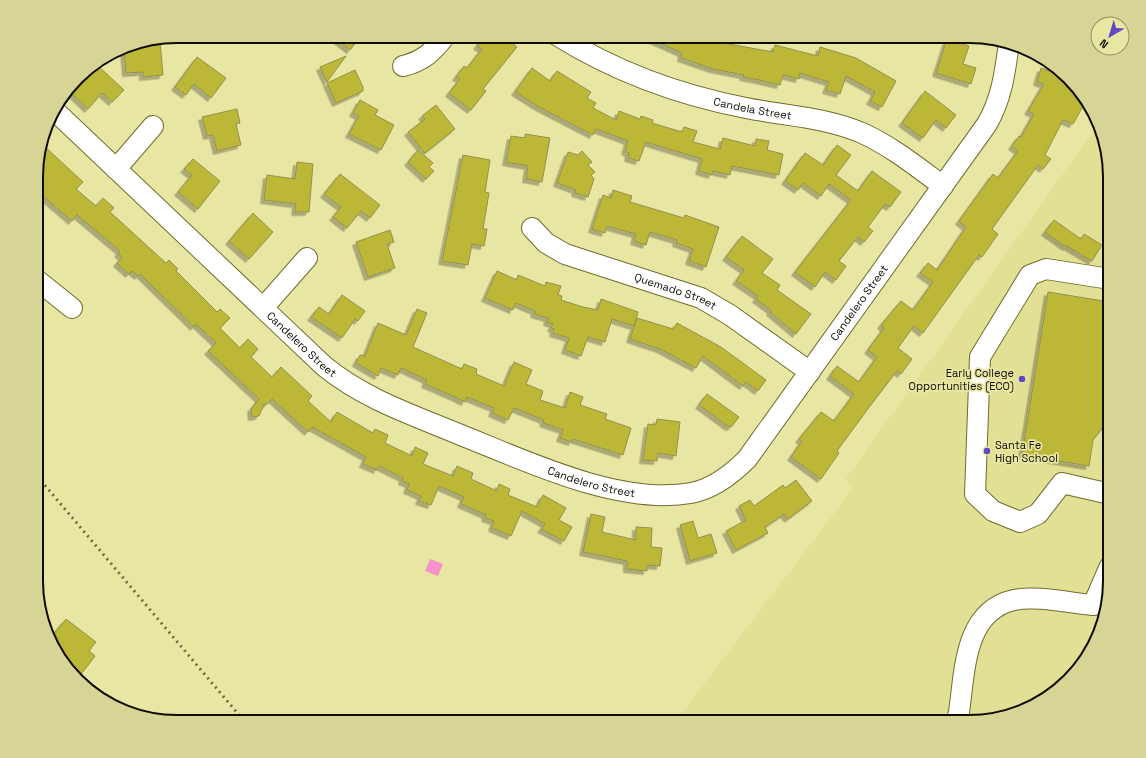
<svg xmlns="http://www.w3.org/2000/svg" width="1146" height="758" font-family="'Space Grotesk',sans-serif">
	<style>
		.built { fill: #e2e094 }
		.green { fill: #f691c9 }
		.building { fill: #bdb738; stroke: #939050; filter: url(#shadow) }
		.lines { fill: none; stroke-linecap: round; stroke-linejoin: round }
		.minor-casing { stroke: #706d2d; stroke-width: 22 }
		.minor { stroke: #fff; stroke-width: 20 }
		.rail { stroke: #6f6d48; stroke-width: 3; stroke-dasharray: 2 4; stroke-linecap: butt }
		.poi-dot { fill: #5f48c1; stroke: #e8e6a3; stroke-width: 1.5 }
		.labels { text-anchor: middle; stroke-width: 3.5; stroke-linejoin: round; paint-order: stroke }
		.street-label { font-size: 11px; fill: #0e0c00; stroke: #e8e6a3 }
		.poi-label { font-size: 11px; fill: #0e0c00; stroke: #e8e6a3; text-anchor: end }
		.rim { fill: none; stroke: #0e0c00; stroke-width: 2 }
	</style>
	<defs>
		<filter id="shadow"><feDropShadow dx="-3.5" dy="3.5" stdDeviation="0" flood-color="#0004"/></filter>
	</defs>
	<rect width="100%" height="100%" fill="#e8e6a3"/>
	<polygon class="built" points="1097,126 1110,168 1110,590 1086,659 1039,703 978,722 675,722 854,487 845,480"/>
	<polygon class="green" points="430,559 443,564 438,576 425,571"/>
	<g class="building">
		<polygon points="332,36 361,36 350,50"/>
		<polygon points="484,36 503,36 517,47 483,89 486,91 471,110 449,93 460,79 456,77 464,66 467,68 482,49 477,46"/>
		<polygon points="644,36 718,36 717,39 729,44 773,52 775,45 818,56 820,47 856,58 896,81 882,107 870,101 875,92 846,76 840,94 826,90 829,82 800,73 799,79 783,75 780,85 759,80 743,77 744,75 713,69 681,58 682,53"/>
		<polygon points="947,39 969,46 963,64 976,68 971,84 936,73"/>
		<polygon points="160,40 163,75 143,77 143,72 126,73 124,49 142,48 142,43"/>
		<polygon points="346,56 327,82 320,67"/>
		<polygon points="197,57 226,78 211,98 194,84 186,95 175,87"/>
		<polygon points="96,64 124,90 112,102 102,93 88,109 69,91"/>
		<polygon points="1051,64 1086,101 1073,124 1063,120 1045,155 1051,159 1043,169 1038,165 992,229 998,234 982,257 979,255 923,333 914,326 898,348 912,359 901,374 897,371 870,406 837,451 839,453 821,479 791,457 802,441 799,439 821,412 834,421 854,394 830,376 837,366 859,382 877,357 868,350 884,328 881,325 901,301 913,310 933,282 920,273 928,263 937,270 966,227 959,221 993,174 998,178 1018,151 1012,146 1019,136 1021,137 1034,114 1028,111 1044,84 1037,82 1041,68 1049,71"/>
		<polygon points="532,68 550,81 557,71 591,92 587,98 596,103 593,108 616,120 619,111 640,119 641,116 653,120 652,123 682,132 684,127 697,131 693,142 720,149 723,138 755,146 756,139 769,141 767,150 783,154 779,175 732,166 730,175 713,171 712,175 699,171 702,159 646,142 639,161 628,158 629,153 625,151 628,141 596,129 593,135 539,107 515,92"/>
		<polygon points="355,70 363,87 363,91 336,103 327,83"/>
		<polygon points="925,91 956,115 946,128 936,120 923,138 902,123"/>
		<polygon points="360,100 378,110 375,115 394,125 381,150 349,134 359,116 353,113"/>
		<polygon points="436,105 455,129 425,153 408,132 425,119 422,116"/>
		<polygon points="237,109 240,123 236,124 241,145 217,151 213,135 207,136 202,117"/>
		<polygon points="525,134 550,138 542,182 526,179 528,166 506,162 511,136 525,138"/>
		<polygon points="42,144 83,182 76,189 96,206 103,198 114,208 110,212 166,263 169,260 178,269 176,271 217,312 220,309 230,318 220,328 240,348 248,339 258,349 251,357 272,377 281,367 312,396 308,401 331,422 337,412 373,433 375,429 388,435 385,443 412,456 415,447 428,453 423,464 453,476 457,466 473,473 471,479 497,491 499,484 510,489 508,495 537,507 543,495 566,508 559,520 572,527 564,541 541,529 545,524 522,511 511,536 492,528 494,521 485,518 486,515 461,504 464,497 439,486 431,505 419,501 421,496 407,490 409,484 402,481 403,478 379,466 377,470 363,464 366,457 312,427 308,432 272,399 266,405 264,404 259,416 252,417 251,409 259,399 208,351 216,343 196,324 194,327 140,274 138,276 132,271 129,274 117,263 122,257 118,253 120,251 77,215 72,221 37,191 37,159"/>
		<polygon points="837,145 851,155 836,175 858,191 872,171 901,192 890,207 885,204 868,227 873,231 864,242 858,237 839,261 846,266 836,280 825,272 815,287 795,272 851,200 829,184 821,196 803,183 798,190 785,181 805,153 823,165"/>
		<polygon points="418,150 433,163 429,167 434,171 426,179 408,162"/>
		<polygon points="582,151 592,162 588,165 595,172 591,175 594,179 588,197 575,193 576,190 557,183 568,152 578,155"/>
		<polygon points="463,155 490,160 485,192 489,193 483,229 487,229 484,246 472,244 468,265 442,261"/>
		<polygon points="193,159 220,181 198,209 178,192 192,175 184,169"/>
		<polygon points="297,162 313,164 309,212 295,212 296,204 264,200 267,175 295,179"/>
		<polygon points="340,174 380,205 370,218 361,211 347,228 333,217 341,207 324,194"/>
		<polygon points="613,190 632,196 630,202 684,218 685,215 719,227 706,267 689,261 693,249 676,243 677,240 650,232 646,245 634,241 636,234 607,226 605,233 592,229 603,195 611,198"/>
		<polygon points="253,213 273,232 249,259 229,241"/>
		<polygon points="1054,220 1081,239 1084,234 1102,245 1092,261 1067,246 1066,247 1045,232"/>
		<polygon points="390,230 394,242 387,244 395,268 368,277 356,242"/>
		<polygon points="742,236 773,259 762,273 780,285 777,290 811,314 796,334 770,312 771,310 756,299 758,296 736,281 744,270 726,257"/>
		<polygon points="497,271 517,280 518,275 545,286 546,282 561,286 558,295 562,296 561,300 583,307 598,310 601,299 638,312 634,326 612,319 605,342 588,337 581,356 565,350 569,338 553,333 554,329 551,328 553,324 547,322 548,318 534,314 535,311 516,303 513,310 485,298"/>
		<polygon points="1048,292 1110,302 1110,419 1093,440 1089,466 1022,455"/>
		<polygon points="342,295 365,311 358,321 355,319 342,338 311,317 319,307 329,314"/>
		<polygon points="417,309 427,313 413,347 462,369 464,364 477,369 476,374 504,386 514,362 532,370 526,384 543,391 540,400 565,408 570,392 583,397 580,405 607,414 605,419 631,428 623,455 573,439 572,442 560,438 563,430 543,423 544,420 514,408 508,420 492,413 494,408 467,397 465,402 455,397 425,384 427,380 401,368 398,375 381,368 378,376 356,363 360,355 365,356 378,323 406,335"/>
		<polygon points="637,318 673,329 677,323 721,347 766,380 758,391 746,382 743,386 703,356 696,368 660,349 630,339"/>
		<polygon points="707,394 739,417 732,426 729,427 699,405"/>
		<polygon points="657,419 680,422 676,456 658,453 657,461 643,460 648,424 656,425"/>
		<polygon points="796,480 812,501 788,519 784,514 765,527 768,533 736,550 726,531 746,520 739,506 750,500 754,506 783,485 785,488"/>
		<polygon points="591,514 605,517 602,532 636,540 636,527 652,528 651,547 662,548 660,566 647,565 647,571 627,569 627,561 583,552"/>
		<polygon points="693,521 698,538 711,534 717,553 690,561 680,525"/>
		<polygon points="66,619 96,642 89,651 95,656 79,677 55,652 50,638"/>
	</g>
	<g class="lines">
		<g class="minor-casing">
			<g id="minor">
				<path id="s1" d="M558,36C616,72 679,95 746,108C785,116 825,117 862,133C891,146 917,167 943,186"/>
				<path d="M403,66C423,61 433,52 445,36"/>
				<path id="s2" d="M54,110L324,366C364,399 413,415 461,435C526,461 620,506 691,493C713,489 731,475 747,459L987,124C1002,98 1005,72 1009,43"/>
				<polyline points="116,169 153,126"/>
				<path id="s3" d="M532,228L546,243L565,254L701,298L730,315L810,372"/>
				<polyline points="1110,279 1046,269 1030,275 980,357 975,494 993,511 1020,522 1038,514 1062,483 1110,494"/>
				<polyline points="37,280 72,308"/>
				<polyline points="263,308 307,258"/>
				<path d="M956,722L959,712C965,671 964,611 1014,600C1036,595 1070,603 1093,605L1110,566"/>
			</g>
		</g>
		<use href="#minor" class="minor"/>
		<polyline class="rail" points="37,476 245,722"/>
	</g>
	<g class="poi-dot">
		<circle cx="1022" cy="379" r="4"/>
		<circle cx="987" cy="451" r="4"/>
	</g>
	<g class="labels">
		<g class="street-label">
			<text dy="4" stroke="none"><textPath href="#s1" startOffset="209">Candela Street</textPath></text>
			<text dy="4" stroke="none"><textPath href="#s3" startOffset="159">Quemado Street</textPath></text>
			<text dy="4" stroke="none"><textPath href="#s2" startOffset="1025">Candelero Street</textPath></text>
			<text dy="4" stroke="none"><textPath href="#s2" startOffset="341">Candelero Street</textPath></text>
			<text dy="4" stroke="none"><textPath href="#s2" startOffset="665">Candelero Street</textPath></text>
		</g>
		<g class="poi-label">
			<text x="1014" y="377">Early College<tspan x="1014" dy="13">Opportunities (ECO)</tspan></text>
			<text x="995" y="449" text-anchor="start">Santa Fe<tspan x="995" dy="13">High School</tspan></text>
		</g>
	</g>
	<path d="M0 0H1146V758H0ZM177 43H969A134 134 0 0 1 1103 177V581A134 134 0 0 1 969 715H177A134 134 0 0 1 43 581V177A134 134 0 0 1 177 43Z" fill="#d7d596" fill-rule="evenodd"/>
	<path class="rim" d="M177 43H969A134 134 0 0 1 1103 177V581A134 134 0 0 1 969 715H177A134 134 0 0 1 43 581V177A134 134 0 0 1 177 43Z"/>
	<g transform="translate(1110 36) rotate(218)"><circle r="19" fill="#e8e6a3" stroke="#918f62"/>
	<path d="M0-3L7 15L0 10L-7 15Z" fill="#5f48c1"/>
	<text y="-6" font-size="11" font-weight="bold" text-anchor="middle" fill="#0e0c00">N</text>
	</g>
</svg>
